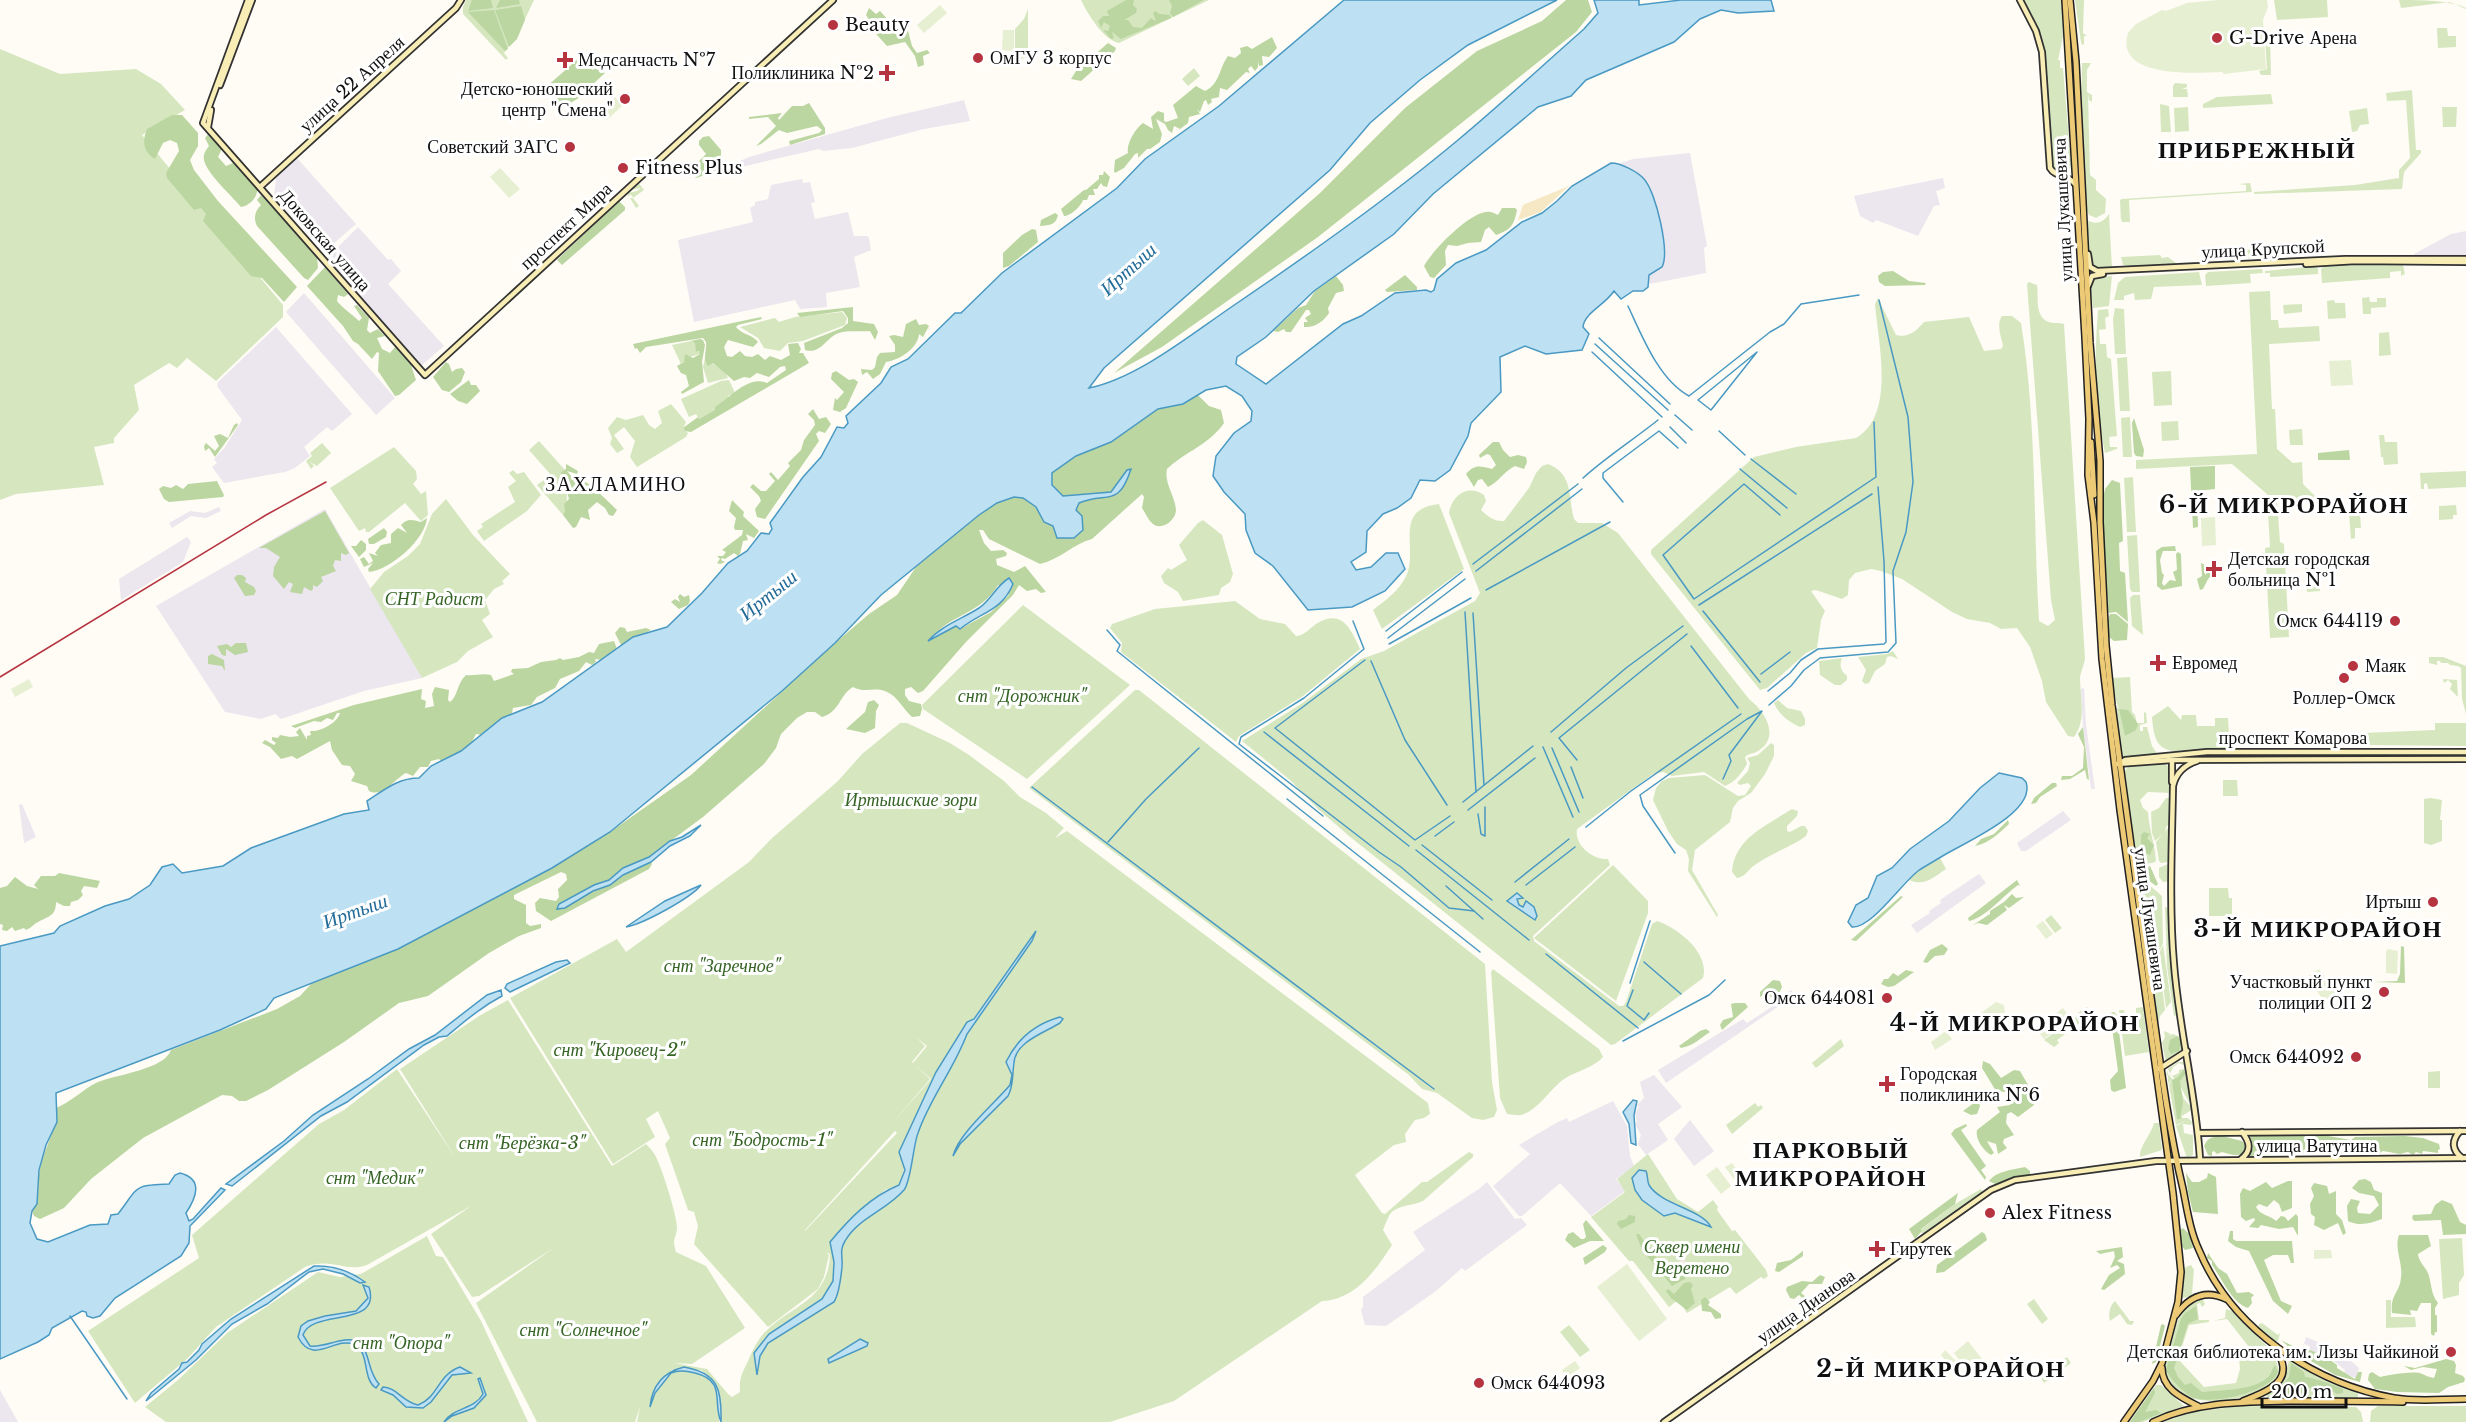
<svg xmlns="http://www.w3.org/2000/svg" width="2466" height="1422" font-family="'Libre Baskerville',serif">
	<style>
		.industrial { fill: #ece6ee }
		.green { fill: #d6e7c0; fill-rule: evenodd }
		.forest { fill: #bbd6a0; fill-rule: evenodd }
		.sand { fill: #f6e8c5 }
		.pitch { fill: #e6efd1 }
		.plaza { fill: #efebe2 }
		.water { fill: #bde1f2; stroke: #4a99c3; stroke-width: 1.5 }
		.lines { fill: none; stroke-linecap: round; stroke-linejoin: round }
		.stream { stroke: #4a99c3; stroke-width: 1.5 }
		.secondary-casing { stroke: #323232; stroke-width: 8 }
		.primary-casing { stroke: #212121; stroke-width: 8 }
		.secondary { stroke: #f8edb5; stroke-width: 4.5 }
		.primary { stroke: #edca76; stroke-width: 5 }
		.rail { stroke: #b63340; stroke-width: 1.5 }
		.poi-dot { fill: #b63340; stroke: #fff; stroke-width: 2 }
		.labels { text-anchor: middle; stroke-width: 6; stroke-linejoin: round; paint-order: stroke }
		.poi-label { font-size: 18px; fill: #101010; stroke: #fff; text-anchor: start }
		.street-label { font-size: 18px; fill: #101010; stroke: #fff }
		.park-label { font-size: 18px; font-style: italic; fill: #356425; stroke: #fff }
		.water-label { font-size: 20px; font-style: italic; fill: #236c99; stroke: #fff }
		.neighbourhood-label { font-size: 20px; letter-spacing: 1.5px; fill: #101010; stroke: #fff }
		.district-label { font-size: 24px; font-weight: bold; letter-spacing: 1.5px; fill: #101010; stroke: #fff }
	</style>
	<rect width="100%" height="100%" fill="#fefcf5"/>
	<g class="industrial">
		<polygon points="964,100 970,121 924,129 852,148 823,151 819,149 732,169 731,165 749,157 887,118"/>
		<polygon points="1690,153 1707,246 1704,248 1706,273 1649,284 1649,275 1662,267 1665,256 1657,209 1649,186 1643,178 1618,164 1633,159"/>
		<polygon points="296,157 356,224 324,252 274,196 276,178"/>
		<polygon points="1943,178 1945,188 1936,191 1940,205 1934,206 1918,236 1876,220 1873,223 1860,216 1854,196"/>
		<polygon points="802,179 803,183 810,182 815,202 811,203 815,219 848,212 854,236 867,236 869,238 871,250 854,257 860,287 826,293 827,307 800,309 795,300 694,322 678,240 753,222 750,208 755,205 755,202 768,199 771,185"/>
		<polygon points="358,227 388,260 391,259 401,271 388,284 444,346 421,366 327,258"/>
		<polygon points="2466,231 2466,257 2414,257 2414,254 2451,234"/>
		<polygon points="304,293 395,398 376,415 286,312"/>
		<polygon points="276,327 352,414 332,431 327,427 304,447 310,456 295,468 285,472 224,483 212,467 217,463 214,459 225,447 242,420 217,386 218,382"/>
		<polygon points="219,507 221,511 206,518 191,516 172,528 169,523 190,511 205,513"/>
		<polygon points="325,509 422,678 364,691 281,719 275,714 261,719 225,712 156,606"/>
		<polygon points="187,537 191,542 183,562 121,600 119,579"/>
		<polygon points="2084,688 2086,725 2095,789 2091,789 2083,726 2081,689"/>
		<polygon points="22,804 36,837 24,843 19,805"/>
		<polygon points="2063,811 2071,820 2026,851 2021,851 2017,843"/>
		<polygon points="1979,874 1986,883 1917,933 1911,925 1930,913 1929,911 1941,903 1940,900"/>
		<polygon points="1791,990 1795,995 1666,1083 1658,1070 1743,1019 1747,1023 1790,995 1788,992"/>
		<polygon points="1654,1075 1682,1107 1658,1124 1668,1140 1646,1155 1638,1144 1641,1135 1635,1124 1637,1122 1635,1113 1639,1107 1637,1105 1644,1098 1640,1082"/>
		<polygon points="1613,1101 1627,1126 1630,1156 1634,1166 1616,1179 1625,1191 1591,1216 1560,1183 1522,1216 1519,1216 1493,1186 1530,1154 1519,1145 1556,1123 1567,1118 1569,1122"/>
		<polygon points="1690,1120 1714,1151 1694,1166 1674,1139"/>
		<polygon points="1487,1182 1515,1219 1521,1218 1527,1225 1465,1271 1462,1268 1436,1291 1386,1326 1365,1325 1361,1310 1363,1307 1363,1297 1425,1250 1413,1232 1479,1189"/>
		<polygon points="2306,1337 2338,1350 2359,1368 2356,1378 2344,1373 2345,1370 2330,1358 2309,1350 2310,1346 2304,1344"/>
		<polygon points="0,1390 17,1420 18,1422 0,1422"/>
	</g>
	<g class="green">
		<polygon points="466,0 534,0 519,32 504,53 508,58 506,60 463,14 463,7"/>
		<path d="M1081,0H1209L1119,43C1103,40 1088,14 1081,0Z"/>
		<polygon points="2023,0 2062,0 2063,36 2058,60 2060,60 2060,68 2063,68 2071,164 2070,169 2065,173 2054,171 2053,167 2045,51 2037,26"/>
		<polygon points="2075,0 2084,0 2083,33 2087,36 2084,36 2084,44 2082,45 2081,42"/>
		<polygon points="2274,0 2327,0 2328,17 2277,20"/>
		<path d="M2399,0C2421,0 2449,0 2466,8V12V9L2450,2L2401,8Z"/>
		<polygon points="1028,9 1028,57 1021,59 1015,54 1015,29 1024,19"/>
		<polygon points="2437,28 2447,28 2448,36 2456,36 2456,47 2438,48"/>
		<polygon points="2265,37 2270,37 2271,75 2261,75 2259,71 2267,69"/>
		<polygon points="0,49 60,74 136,69 161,84 185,110 142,135 283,305 283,317 216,381 187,358 177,368 169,363 134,385 139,410 114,438 114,443 94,447 104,485 16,494 0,500"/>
		<polygon points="2082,63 2091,63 2087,70 2087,92 2092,95 2092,102 2089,100 2088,93 2090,175 2096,180 2096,190 2106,199 2105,213 2096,218 2089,215 2086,208 2081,115"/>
		<polygon points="1194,68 1200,76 1188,86 1182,79"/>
		<polygon points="2175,83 2187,84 2187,87 2182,89 2187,89 2188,97 2173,97 2173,86"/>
		<polygon points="2412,90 2416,150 2421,150 2421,153 2404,172 2402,189 2254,194 2254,192 2355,185 2399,178 2399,170 2410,158 2406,100 2387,101 2386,93"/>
		<polygon points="2271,94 2273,104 2203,108 2203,104 2217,97"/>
		<polygon points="2160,104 2169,106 2171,132 2161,132"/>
		<polygon points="2188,107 2189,131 2175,132 2174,108"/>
		<polygon points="2442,107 2457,107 2456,127 2443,127"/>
		<polygon points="2367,108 2369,124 2360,125 2357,131 2352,132 2349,111"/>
		<polygon points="638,182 644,190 633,198 639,206 636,208 630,198 634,198 630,194 629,197 627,193 637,191 641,188 629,190"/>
		<polygon points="2250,183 2252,192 2129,200 2130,222 2122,222 2122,218 2121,222 2120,200 2122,199 2246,191 2246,185 2239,184"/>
		<path d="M2109,214L2112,268L2097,270L2090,262L2087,220C2096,225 2103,223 2109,214Z"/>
		<polygon points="2312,247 2312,255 2203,261 2202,252"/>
		<polygon points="2160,255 2162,258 2168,257 2176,263 2195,262 2194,264 2131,267 2123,265 2121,257"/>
		<polygon points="2355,264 2403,265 2405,274 2401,276 2401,271 2390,272 2390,278 2322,283 2321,269 2325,265"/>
		<polygon points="2315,266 2318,269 2318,274 2270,277 2270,273 2265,273 2265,271"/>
		<polygon points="2262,269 2263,273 2250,274 2251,283 2206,286 2205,275 2208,272"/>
		<polygon points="2199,272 2202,285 2154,287 2151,299 2135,300 2134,293 2124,296 2124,300 2114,300 2118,283 2125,277"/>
		<polygon points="2112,276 2109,306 2093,308 2090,282 2094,277"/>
		<path d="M2029,282L2037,285C2039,297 2034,317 2049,322C2055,324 2058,322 2064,324L2085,659C2084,665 2081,671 2080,677C2080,697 2087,720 2074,737L2068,736L2046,702L2042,681L2030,647L2017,628L2001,629L1990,623L1967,619L1952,612L1902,579L1881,571L1871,569L1855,573L1849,580L1848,595L1842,599L1816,590L1811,591L1825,611L1821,620L1817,648L1806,653L1767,688L1760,690L1651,554V550L1754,457L1796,447L1856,438C1896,415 1878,342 1875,304L1878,298L1896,335C1909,338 1916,331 1924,322L1969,317L1984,351L2001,349L2003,346C2001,336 1996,324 2002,316H2012L2021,323C2037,421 2033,523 2039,621L2048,626L2055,620L2051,600L2027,284Z"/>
		<polygon points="2270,291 2271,320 2278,320 2279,328 2319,326 2320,341 2269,344 2272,409 2275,409 2277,449 2293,463 2302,462 2303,484 2317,498 2277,501 2280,542 2284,544 2289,637 2270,638 2265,548 2270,547 2267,494 2232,464 2136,469 2136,460 2257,454 2249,292"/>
		<polygon points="2369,297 2370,302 2377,302 2377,298 2386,298 2386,307 2371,308 2371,314 2363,314 2362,298"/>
		<polygon points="2334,300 2335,303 2345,303 2346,318 2328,319 2327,301"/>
		<polygon points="2302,304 2302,312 2284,314 2283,305"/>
		<polygon points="2115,308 2124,309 2126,354 2115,354 2113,319"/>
		<path d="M2108,309L2109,316L2105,318L2106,329L2099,330L2100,344H2106L2107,357L2111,359L2117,436L2109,437L2110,447H2117V449L2105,453C2095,407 2094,357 2098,310Z"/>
		<polygon points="842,312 847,318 845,325 803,341 788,343 780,351 764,348 758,338 740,327 775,318 779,322 795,317"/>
		<polygon points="2389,332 2391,355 2379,356 2379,333"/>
		<polygon points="691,341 695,343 697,352 700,351 700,354 690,357 681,364 672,345"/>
		<polygon points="2127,357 2130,411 2120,411 2117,358"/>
		<polygon points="705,358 725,372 728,378 708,383 703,367"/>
		<polygon points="2171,371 2172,405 2154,406 2152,372"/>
		<polygon points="729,380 735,393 728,396 729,399 716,407 716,410 699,419 696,414 689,417 681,399 721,381"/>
		<polygon points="671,404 686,422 683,429 688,433 686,437 637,467 630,457 635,441 624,427 614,435 624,449 617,453 610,444 612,438 608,428 617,417 626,420 643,415 649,425 655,429 662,423 658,411"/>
		<polygon points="2130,417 2132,457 2123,457 2121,418"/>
		<polygon points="2178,421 2179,440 2162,441 2161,422"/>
		<polygon points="2302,429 2303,445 2290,445 2289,430"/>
		<polygon points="2379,435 2384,435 2385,442 2397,442 2398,464 2384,465 2383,457 2381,457"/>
		<path d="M539,441L565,470L561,472L567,481C565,496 570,499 563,515L537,485L551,475L529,450Z"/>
		<polygon points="322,443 331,453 317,466 310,462 314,466 311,469 306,461 312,456 310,453"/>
		<polygon points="394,447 416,471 417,479 413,484 421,494 426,491 428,515 421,521 405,503 369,532 366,532 365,528 359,531 330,488"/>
		<path d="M1548,464C1574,474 1568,498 1574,519L1578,523H1602L1618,533L1749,699C1765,711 1781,737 1758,751C1753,754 1749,753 1745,757L1747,764C1742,773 1735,782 1725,786L1704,772L1672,776L1663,772L1653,774L1577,829C1574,845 1593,860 1608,859L1610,865L1533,936L1534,941L1619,1006H1623L1626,1002L1652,924L1657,921C1678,928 1710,953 1703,978L1615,1044L1611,1045L1349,836L1318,809L1290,780L1242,741L1304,702L1361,659L1384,651L1475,601L1480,593L1449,513C1452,495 1468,484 1484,495L1486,501L1481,510C1487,516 1495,522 1504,521L1529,488L1536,473L1542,466Z"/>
		<polygon points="513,470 517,474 524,472 541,495 527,511 484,541 477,531 483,527 481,524 515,502 508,487 516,481 509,473"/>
		<polygon points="2466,471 2466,487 2428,489 2427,483 2424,484 2424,489 2421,489 2420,473"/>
		<polygon points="2133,477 2136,532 2127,532 2124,478"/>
		<polygon points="446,499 473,535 510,574 502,581 504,584 494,589 485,600 490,614 482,620 493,637 468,651 457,662 422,678 370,589 384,572 408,556 420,544 432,514"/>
		<path d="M1439,504L1464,569L1382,629L1373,610C1387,599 1405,587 1409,567C1414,540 1397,509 1439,504Z"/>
		<polygon points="2456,505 2457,515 2453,515 2453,519 2439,520 2439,506"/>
		<polygon points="2349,513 2360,513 2361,528 2355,528 2355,538 2351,539"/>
		<polygon points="1203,520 1222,535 1233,574 1230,582 1221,588 1219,595 1183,601 1178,592 1164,583 1161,576 1168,568 1171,570 1187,560 1179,545 1198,523"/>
		<polygon points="2137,535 2140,592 2132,592 2130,589 2127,536"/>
		<polygon points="2318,566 2320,591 2307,592 2305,567"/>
		<polygon points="2133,595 2140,595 2143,635 2132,626 2130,598"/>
		<path d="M1235,601L1260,619L1285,624L1296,636C1305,635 1309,629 1316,624C1342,608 1351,629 1360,649L1303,696L1239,736L1236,742L1121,652L1122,643L1110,628L1112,624L1155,609Z"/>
		<polygon points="1023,605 1130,685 1027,779 923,709 922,705"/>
		<polygon points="1893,651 1898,659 1891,656 1887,657 1885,664 1875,671 1869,683 1865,684 1862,681 1866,670 1858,657 1887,654"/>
		<polygon points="2429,657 2443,657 2466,666 2466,714 2462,699 2461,668 2458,666 2450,665 2448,663 2441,663 2440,661 2437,661 2437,665 2429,663"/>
		<path d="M1842,658C1839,666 1841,671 1847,676V680L1841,685H1835L1820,675L1819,661Z"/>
		<polygon points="2130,677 2132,712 2135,715 2137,723 2144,723 2144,712 2146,713 2147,723 2140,725 2140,731 2143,731 2143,727 2147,727 2152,746 2158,755 2124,759 2121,754 2115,709 2118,708 2111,678"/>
		<polygon points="2443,679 2457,680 2458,697 2450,689 2452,684 2448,680 2444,683"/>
		<polygon points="1135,690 1139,690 1485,964 1492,1082 1497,1110 1494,1117 1483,1120 1472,1118 1437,1093 1422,1089 1409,1075 1029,788"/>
		<path d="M1778,700L1787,708L1801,711L1805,719V725L1800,727C1789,722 1779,715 1774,703Z"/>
		<path d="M2168,706L2181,720L2182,715H2196L2197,726H2215V718H2228L2230,750C2217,750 2204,750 2191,751C2161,753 2154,747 2152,717Z"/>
		<path d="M900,723H907L950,743L969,755L1004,781L1020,797L1046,813L1064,828L1055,838L1067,831L1428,1103L1430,1114L1424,1118L1415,1120L1405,1134L1406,1142L1394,1145L1355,1175L1382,1213L1385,1214L1422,1182H1427L1469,1152L1473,1154V1157L1423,1201C1413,1206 1394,1205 1389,1216C1387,1220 1385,1225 1383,1230L1392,1245C1376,1270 1355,1300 1322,1301L1174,1401L1110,1422H721L716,1383L701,1370H672L655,1388L651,1406L655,1393L671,1373C678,1370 687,1371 694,1373C720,1379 719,1399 719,1422H637L640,1407L635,1422H537L476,1303L555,1247L479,1296L472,1297L431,1234L471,1206L367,1265C346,1273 331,1257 305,1267L216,1327L188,1358L135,1403L88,1331L199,1258L192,1235L319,1124L344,1110L397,1069L456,1159L400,1069L479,1016L508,1000L612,1166L646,1144C649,1147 653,1151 655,1155C661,1165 678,1218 677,1229C675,1242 672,1237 676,1252L706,1266L745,1328L692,1364L674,1363L707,1369L728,1394L732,1397L740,1392C739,1377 742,1374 748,1361C753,1350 756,1342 764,1333C792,1304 828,1302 830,1254L826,1252L829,1255L824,1277L818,1289L768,1327L694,1244L698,1226L694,1212L688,1210L665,1144L670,1138L658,1111L646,1119L655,1137L613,1164L510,998L617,939L626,952L749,862L771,839L838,781L862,754ZM1034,933L1032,941L967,1034L962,1048L934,1096L918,1133L909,1179L846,1238L840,1250L843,1266L834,1302L768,1343L760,1356L757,1372L754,1353L769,1334L822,1299L833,1281L834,1262L830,1242L885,1190L899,1185L936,1072ZM1051,1020L1060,1023L1025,1043L1017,1052L1008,1096L960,1144L955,1154C961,1130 994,1105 1010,1085L1012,1075L1006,1062C1018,1038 1029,1032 1051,1020ZM917,1038L927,1046L913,1063L931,1079L890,1126L930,1079L912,1062L925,1046ZM895,1131L897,1133L805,1231V1230Z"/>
		<polygon points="2435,723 2466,723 2466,746 2362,745 2363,733 2435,730"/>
		<polygon points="1771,743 1774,745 1774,756 1765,774 1751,793 1738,801 1733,808 1730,822 1695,850 1692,870 1718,915 1717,917 1688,871 1689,859 1686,850 1677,844 1668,831 1653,800 1656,788 1662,781 1669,778 1705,775 1738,796 1745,795 1751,786 1748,783 1740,785 1737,783 1748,771 1750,763 1747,758 1758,755"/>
		<polygon points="2369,753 2369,757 2125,762 2208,754"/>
		<polygon points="2371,754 2466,754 2466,757 2372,757"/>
		<path d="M2165,764L2170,768V793L2148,792L2140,800L2143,808L2148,812C2149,829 2155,844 2156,861L2153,863L2140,864L2139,856H2135L2124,772L2128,767Z"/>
		<polygon points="2223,780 2237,780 2238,796 2223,796"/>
		<polygon points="2166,798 2170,798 2170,823 2166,827 2165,832 2170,825 2168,828 2169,862 2161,863 2159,861 2156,842 2162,835 2155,841 2152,833 2151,812 2159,808"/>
		<polygon points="2431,798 2442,800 2440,820 2442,820 2442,841 2431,845 2424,843 2424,799"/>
		<path d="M1792,809L1798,811L1797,816L1787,826V831L1790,832L1801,826H1805L1808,831L1806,836C1790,848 1768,854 1752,867C1747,872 1744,877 1737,878L1732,872C1734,838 1766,826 1792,809Z"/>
		<path d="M1940,858L1946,869C1934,877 1924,887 1909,880L1916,872Z"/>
		<polygon points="2170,863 2171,881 2163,882 2159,877 2159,868"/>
		<polygon points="1613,865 1648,901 1648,913 1616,1001 1534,938"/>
		<polygon points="2137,878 2141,878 2162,896 2163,943 2158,954 2165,1010 2160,1016 2158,1024 2143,907"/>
		<polygon points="2209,888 2228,888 2229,898 2232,898 2232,916 2209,916"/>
		<polygon points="2165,907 2169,908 2171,916 2179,1014 2174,1016 2167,967"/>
		<polygon points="2051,915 2062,928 2055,933 2045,920"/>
		<polygon points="2163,945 2171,1002 2166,1008 2159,954"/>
		<path d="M1493,969L1599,1049L1603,1057C1590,1071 1571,1071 1558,1084C1548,1093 1535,1112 1521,1115C1517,1116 1511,1114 1507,1114L1500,1098L1491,972Z"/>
		<polygon points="2087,1007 2095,1018 2086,1024 2078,1013"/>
		<polygon points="2143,1007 2149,1052 2125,1056 2119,1010 2124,1010 2125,1017 2136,1015 2136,1008"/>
		<polygon points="2076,1017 2080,1023 2057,1040 2059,1043 2054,1047 2044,1040"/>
		<polygon points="2164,1031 2171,1034 2167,1036 2173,1034 2182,1038 2183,1051 2166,1062 2162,1043 2165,1037"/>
		<polygon points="1841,1039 1844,1046 1816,1068 1812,1063"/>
		<path d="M2178,1062H2183L2186,1066L2179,1063L2173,1067L2170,1074L2172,1076L2179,1073V1070L2187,1068L2193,1107C2187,1100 2184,1093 2180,1085C2176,1079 2171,1077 2168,1069Z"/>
		<polygon points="2167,1070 2168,1074 2179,1086 2184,1099 2193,1109 2182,1116 2182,1118 2188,1118 2192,1122 2191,1125 2183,1124 2184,1133 2193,1135 2193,1155 2187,1158 2176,1126 2186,1121 2176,1125 2169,1085 2171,1080 2168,1084 2168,1075 2166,1076"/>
		<polygon points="2440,1071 2440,1088 2428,1088 2428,1072"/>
		<polygon points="1755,1103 1758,1107 1761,1105 1763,1108 1732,1134 1726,1125"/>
		<path d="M2154,1123H2159L2162,1150L2140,1157C2139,1146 2151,1135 2154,1123Z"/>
		<polygon points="1648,1154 1677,1199 1698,1212 1713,1200 1718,1207 1717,1210 1732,1231 1735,1230 1766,1270 1768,1276 1764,1279 1761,1277 1736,1294 1730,1287 1687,1313 1678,1300 1669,1307 1633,1261 1629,1261 1591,1217 1625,1192 1617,1179"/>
		<polygon points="1981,1189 1983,1193 1924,1234 1919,1231 1955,1204"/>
		<polygon points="427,1236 436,1256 443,1257 481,1321 528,1422 166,1422 145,1407 178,1380 227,1333 318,1272 340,1277 361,1274"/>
		<polygon points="2462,1238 2464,1275 2459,1283 2459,1295 2443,1299 2439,1239"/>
		<polygon points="2191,1265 2194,1270 2192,1294 2190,1297 2181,1298 2183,1272 2186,1267"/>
		<polygon points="2034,1299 2048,1319 2042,1324 2027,1304"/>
		<path d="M2196,1299L2203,1300L2205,1304L2202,1307L2200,1303L2197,1304L2199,1320H2209V1322L2189,1325L2178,1359L2204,1387L2236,1383L2240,1369L2239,1359L2245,1358L2249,1347L2227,1319L2213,1321L2225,1318L2226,1309L2232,1311L2269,1348L2275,1358L2280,1373C2265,1404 2172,1416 2164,1373C2162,1363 2168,1351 2171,1342C2176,1324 2180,1310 2196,1299Z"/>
		<polygon points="2386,1300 2391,1300 2391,1317 2415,1317 2416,1327 2386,1328"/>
		<path d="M2115,1301L2130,1321H2134L2132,1325L2127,1324L2120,1314L2110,1321C2108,1314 2110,1305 2115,1301Z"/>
		<polygon points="2262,1323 2278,1335 2280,1333 2278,1341 2274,1342 2258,1328 2259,1324"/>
		<polygon points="1569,1325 1590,1350 1580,1357 1560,1332"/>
		<polygon points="2067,1357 2071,1363 2044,1383 2040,1377"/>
		<polygon points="2289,1360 2330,1381 2358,1390 2358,1398 2268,1398 2266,1394 2284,1381"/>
		<polygon points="2156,1385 2161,1385 2184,1406 2143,1422 2129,1422"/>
		<polygon points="2240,1406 2356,1407 2361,1412 2363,1422 2163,1422 2193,1412"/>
		<polygon points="2378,1406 2466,1406 2466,1422 2370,1422 2371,1411"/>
	</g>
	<g class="forest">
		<polygon points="472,0 491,0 493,8 468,11"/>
		<polygon points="500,0 519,0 520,4 496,8"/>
		<polygon points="1126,0 1134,0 1133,5 1137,9 1136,13 1124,20 1128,20 1133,27 1142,28 1151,18 1156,21 1153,13 1155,11 1160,14 1170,15 1171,18 1121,39 1112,32 1114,38 1111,39 1103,30 1108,31 1110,26 1104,22 1101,28 1098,21 1103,16 1109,16 1107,11"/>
		<polygon points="1204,0 1173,17 1170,13 1172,6 1169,0"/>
		<polygon points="1566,0 1588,0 1592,12 1576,32 1318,237 1162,347 1114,373 1320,193 1405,108 1477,51 1542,21"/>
		<polygon points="521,6 525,20 517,39 509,47 495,10"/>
		<polygon points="869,8 876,14 880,11 889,21 888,27 906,23 912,46 917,53 927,50 930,53 923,56 924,65 918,67 915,56 905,42 887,46 868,25 870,21 866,15"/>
		<polygon points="494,10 508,49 505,51 468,12"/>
		<path d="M1272,37L1277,48L1269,57L1262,56L1263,65L1259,66L1258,61V67L1255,71L1251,66L1248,69L1250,73L1246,72L1227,90L1220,88L1219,97L1211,99L1212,102L1208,105L1206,100L1204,101L1200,112L1197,109L1200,114L1189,117L1188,123L1180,129L1174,126L1172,133L1168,130L1165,124L1156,119L1162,134L1160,142L1150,149H1147L1138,158V153L1135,154L1124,168L1115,173L1114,171L1115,160L1128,153C1126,144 1135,129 1143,123L1153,129L1151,117L1158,111L1164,113V121L1166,122L1178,118L1173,105L1196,86L1205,91C1220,84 1219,68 1228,56L1235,58L1241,53L1240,48L1247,46L1252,49Z"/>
		<polygon points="1108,43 1116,48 1115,51 1081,81 1071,79 1076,71"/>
		<polygon points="578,59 590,65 589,68 593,70 594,68 605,73 577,99 564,107 546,87"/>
		<polygon points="809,103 825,128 825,134 790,145 789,141 819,133 822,130 817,126 787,133 779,130 761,144 756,146 776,126 768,117 749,119 749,117 782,113 778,118 779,120 792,106 803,106"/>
		<path d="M172,115H182L198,133V146L190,160L194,170L218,201L297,287L284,302L262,278L251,276L203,221L206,214L201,208L194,210L167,178L166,173L179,151L177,143L170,140L163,143L155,159C143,152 142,141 147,129Z"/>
		<path d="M209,133L222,149L218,157L226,166L233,163L257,189C258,197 249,206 241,207C231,195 207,174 204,160C203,154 206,150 209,146L205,138Z"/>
		<polygon points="709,136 721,150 721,170 696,178 690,171 694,164 693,161 699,161 706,154 699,145 699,141 703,137"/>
		<path d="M1104,171L1110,177L1107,187L1103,186L1101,183L1097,189H1093L1095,195H1089L1087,200H1083C1081,206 1071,216 1064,216L1061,209L1084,190H1086L1099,179V175H1103Z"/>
		<path d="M261,195L317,256L318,268L308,280L304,278L257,226C253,218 255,211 261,205L257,200Z"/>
		<polygon points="619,201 625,207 625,210 562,265 557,260"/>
		<path d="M1502,208H1515L1517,210C1514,225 1511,230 1496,235L1489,227L1485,230L1481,242L1468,243L1457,246L1448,245L1445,251L1446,265L1434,278L1430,277L1424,266C1432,251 1472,209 1490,212C1493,212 1495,214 1498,215Z"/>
		<path d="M1055,213L1058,215C1056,225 1050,225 1040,226L1041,220Z"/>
		<polygon points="1032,229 1036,230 1038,242 1009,266 1003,268 1003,253 1022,235"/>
		<path d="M325,267L348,294L344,297L338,295L337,301C342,308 352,314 359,321L362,318L354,306L357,305L369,318L367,330L370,333L378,329L385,336L377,338L382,349L390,353L395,347L411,365L416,380L399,395L395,396L378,371L379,353L377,352L372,359L358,344L353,341L343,326L307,286Z"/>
		<polygon points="1893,271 1909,281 1926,283 1925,285 1885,286 1879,282 1878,276 1883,272"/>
		<polygon points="1405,275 1417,287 1417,290 1387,292 1385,290"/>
		<path d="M1336,276L1343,285L1344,291L1336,293L1328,308L1329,313C1324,321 1315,328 1304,327V322H1308L1305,318L1311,314L1309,310H1306L1291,332H1286L1284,329L1278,332L1273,331L1298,308L1306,305L1315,291Z"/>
		<path d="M853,307V321L874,324L878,332L875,340L870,331C860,332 848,330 839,333C826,337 821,355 805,350L804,343L842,328L848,323V318L843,311L800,317L797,313Z"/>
		<path d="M761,317L762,319L738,325L736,327C742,335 752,334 758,342L753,347L728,340L724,347L727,356L732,357L740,351L745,356L752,357L758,354L765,360L770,356L781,360L790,355L788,344L798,343L801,349L799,353H803L809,363L691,432L685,431L683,428L698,417L699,419L715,410V407C730,398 748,375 767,383L786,370L785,366L780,367L769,377L757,373L750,378L744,377L734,381L713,363L708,366C702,359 707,351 706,342L703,338L646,347L640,353L637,348L635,349L633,344Z"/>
		<path d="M916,319L919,325L926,324L929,326L923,337L919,334C918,348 900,360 886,362L880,374L873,379L867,372L862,375L861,369L872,370L875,367L877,357L880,353L895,352V345L889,336L894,335L903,337L906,324Z"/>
		<polygon points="700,339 703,340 705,345 702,362 704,382 682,394 681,392 689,386 686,375 681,373 677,366 684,362 685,354 693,358 700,354 699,351 696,352 695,343 691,341"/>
		<polygon points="446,362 449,364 452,372 456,369 462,368 465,372 461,382 449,392 442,390 433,377"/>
		<polygon points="836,371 849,380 854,379 858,382 846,408 840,412 833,410 835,398 837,400 844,392 831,379 832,373"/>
		<polygon points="469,380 471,385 476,385 480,391 467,404 458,401 450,394"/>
		<path d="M1198,395L1209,406L1221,410L1224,423C1209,445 1186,451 1167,469C1164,484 1175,495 1176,510C1176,520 1162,531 1153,524C1148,520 1145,512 1142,508L1144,497L1142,494L1092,539C1073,544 1059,560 1040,564L989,539L983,530H979L984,543L991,551L1003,550L1007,553L1006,556L996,559L997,565L1014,572L1025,566L1046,592L1041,593L1036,589L1027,591L1019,585L1013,595L966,642L923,691L918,693L911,687L905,689V695L909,701L921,704L922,709L920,716L912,717C904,710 897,696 887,692C875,686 866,694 853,687C840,694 839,713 822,717L815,712H807L797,718L781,734L776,748L764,764L703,817L649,857L623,868L609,880L594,885L559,904L557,909L565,908L593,891L610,885L623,875L651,862L652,864L649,869L551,921L536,911L535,903L540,898L556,901L559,897L558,889L567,880L566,874L561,872L514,895V899L526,905V923L530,926L541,924V928L519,936L489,953L428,996L399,1003L344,1042L268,1090L246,1101H239L232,1096L222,1095L143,1138L91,1179L64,1208L40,1219L34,1216L32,1211C41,1199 37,1183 40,1169C44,1148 57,1130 56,1108C71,1102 82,1090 96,1083C116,1074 164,1070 171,1050L277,1009L300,996L312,983L398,949L552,868L610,832L691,775L835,643L869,614L897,595L916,567L979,515L997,502L1014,496L1023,498L1036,507L1044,522L1053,526L1076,511L1079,503C1091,498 1105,498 1118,494L1127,471L1111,492L1062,496L1052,485V473L1076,456L1111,442L1158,409L1183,404ZM998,585L1009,595L991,612L960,629L956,626L931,640C946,615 981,615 998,585Z"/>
		<polygon points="813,409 819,419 826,417 831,424 825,433 819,431 816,434 819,441 765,519 757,517 755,509 761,501 759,496 750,487 753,484 761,491 766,491 775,481 769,474 771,472 778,480 790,466 788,463 801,450 804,440 815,425 814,420 808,414"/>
		<polygon points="2134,418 2144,450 2143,457 2136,456 2134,453 2132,423"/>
		<polygon points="237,423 238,425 215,457 209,448 205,451 204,446 206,443 215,451 219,446 214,436 220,434 228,438 234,425"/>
		<path d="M1493,442H1499L1503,450L1510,457L1518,455L1526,457L1527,462L1524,469L1515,466C1504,471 1499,482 1488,487L1482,479L1478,480L1474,487L1466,474C1475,464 1480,466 1492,469L1496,465L1490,455L1487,454L1480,458L1479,455Z"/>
		<polygon points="2349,450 2350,460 2318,460 2318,453"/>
		<polygon points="566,464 578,471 577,474 567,471 573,478 578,477 593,487 617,510 613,516 609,515 605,508 597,502 588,510 590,520 581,517 576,527 573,528 563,515 565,510 564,504 569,499 566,488 567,481 562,478 561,472 566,469"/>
		<polygon points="2215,466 2215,489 2197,491 2198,527 2193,528 2190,467"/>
		<polygon points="2112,480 2120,483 2123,541 2119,543 2120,571 2125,573 2128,622 2116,612 2109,613 2108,610 2102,505 2105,489"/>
		<polygon points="217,481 224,495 223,497 169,502 164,499 159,489 163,486 171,488 176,485 183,489 188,484"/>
		<polygon points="732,500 744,512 743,516 759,531 754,538 746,534 748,540 743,541 740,554 738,556 734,553 725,559 722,558 721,560 725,562 720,564 717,563 720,559 717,556 723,556 726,552 722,550 742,535 743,530 735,530 734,527 736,518 729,511"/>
		<polygon points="325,511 349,553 346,555 341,553 341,561 335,560 333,566 336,571 321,577 323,581 317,587 313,585 313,589 311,591 304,587 302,594 290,592 293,584 289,582 284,589 273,576 274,567 280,557 266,548 259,548"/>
		<path d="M427,518C425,540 390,570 369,572L368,569L373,563L364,567L360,559L364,557L369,564L373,561L369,553L378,556L375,553L381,545L391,543V534L398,528L407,533L401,525C408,518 412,520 421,522Z"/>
		<polygon points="384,528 387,532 386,537 374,544 369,544 368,539"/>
		<polygon points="361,540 366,544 366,550 359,557 351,546 356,546"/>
		<polygon points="2175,546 2176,551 2163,551 2160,560 2162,573 2164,575 2162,583 2164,586 2170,580 2176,581 2173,572 2177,570 2176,554 2178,552 2181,554 2182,586 2162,590 2157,586 2157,582 2156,551 2162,547"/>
		<polygon points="2201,563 2205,565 2205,575 2209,571 2208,565 2215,567 2215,572 2208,579 2203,589 2200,590 2197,579 2202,576"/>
		<polygon points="237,575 242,575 246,578 245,582 254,587 256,591 254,595 245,596 234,578"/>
		<polygon points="680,594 684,597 689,595 690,601 688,605 679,609 671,602 675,599 680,602 678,597"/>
		<polygon points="2110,614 2116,614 2128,624 2127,640 2114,641 2109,637 2108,619"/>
		<polygon points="620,627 625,628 627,632 646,628 651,630 621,645 615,633"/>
		<path d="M614,641L617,649L602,660L595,659L596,662L592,665L586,662L579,671L560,679L555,688L537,697L531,705L513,708L512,713L482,735L476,734L472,742L461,751L441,761L439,759L431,761L428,767H420L413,776L406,773C394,779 384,798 369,791L367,786L351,781L355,774L350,766L342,765L332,750L330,741L297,759L292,756L281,759L270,747L262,743L265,740L274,745L276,743L272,740V737L278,738L280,735L290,737L299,736L296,732L300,728L307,740V736L311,735L310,731C321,732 337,723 340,713H337L333,720L327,718L321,722L314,721L295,728L291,726L354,705L422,689L421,699L426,701L425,708L434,706L432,694L435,687L449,690L448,700L450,702C458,696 457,683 466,675C475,676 482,673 491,675L494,681L514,674L511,672L512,669L528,668L541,662L556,660L560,658L563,660L579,657L589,652L594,653L599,644Z"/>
		<polygon points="236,643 246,643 248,652 235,655 226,649 226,656 222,655 217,646 227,644 231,647"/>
		<polygon points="212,654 224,660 225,671 222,666 208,664 208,656"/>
		<polygon points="874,700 879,705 876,711 875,728 865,733 846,729 865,712 868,702"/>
		<polygon points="2119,709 2128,710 2138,724 2136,730 2125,736"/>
		<polygon points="2083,727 2089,780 2087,779 2085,770 2070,779 2061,780 2062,776 2072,776 2083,768 2084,747 2078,734"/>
		<polygon points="2052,783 2056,783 2057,786 2040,797 2036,803 2031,804 2034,798"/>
		<path d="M2008,820L2009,824C1999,833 1988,844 1975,846L1981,839L1994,834Z"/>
		<polygon points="2144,832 2150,834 2147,838 2154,845 2150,855 2145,853 2141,845 2141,835"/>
		<polygon points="2150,866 2158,884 2156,886 2147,879 2145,869"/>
		<path d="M59,873L100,881L97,888L84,886L81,891L83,895L78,900L71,902L70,906H64L56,902C56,916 49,916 38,922C34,924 31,928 26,930L24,928L15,931L12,927L7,931L2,930L3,925L0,924V888L7,886L15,877L27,886L38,889L34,885L41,876H55Z"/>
		<path d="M2017,880L2020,886L2018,885C2003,896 1985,918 1969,921L1968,918Z"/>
		<polygon points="2012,894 2016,898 2024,897 2009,908 2004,905 2007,910 1987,925 1978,923 1973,925 1990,914 1990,911 2004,902"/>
		<polygon points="1901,896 1903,897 1856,941 1851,940"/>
		<polygon points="1942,944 1948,949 1944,955 1935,956 1927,963 1923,962 1930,950"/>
		<polygon points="2401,946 2404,947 2405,983 2374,982 2397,981 2400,974"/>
		<polygon points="1906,970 1914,972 1894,986 1888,987 1881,984 1884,979 1888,979 1893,973 1898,976"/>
		<polygon points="1773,980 1780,981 1782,987 1779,993 1773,998 1765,994 1760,997 1760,992"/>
		<polygon points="1735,1003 1745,1003 1748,1007 1722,1030 1720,1025 1723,1020 1733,1017 1731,1004"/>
		<polygon points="2114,1012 2117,1015 2126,1088 2114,1092 2111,1090 2110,1080 2118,1071 2110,1013"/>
		<path d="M1706,1029L1710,1032C1699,1039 1695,1045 1681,1048L1679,1046L1700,1031Z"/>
		<polygon points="2177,1036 2182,1041 2179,1051 2171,1054 2168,1049 2170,1040"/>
		<path d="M1983,1061L1990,1064L2001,1078L2014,1070L2020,1071L2035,1097L2033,1101L2034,1105L2018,1117L2011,1112L2007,1114L2006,1123L2014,1135L2004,1139L2003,1143L2007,1148L1998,1154L1996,1144L1987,1141L1994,1153L1991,1155C1983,1150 1975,1139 1977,1130L2000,1112L1997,1107L2010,1105L2014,1099L2022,1094L2013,1088L2005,1092L1996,1091L1982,1068Z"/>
		<polygon points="2183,1070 2186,1073 2180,1081 2183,1102 2180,1119 2177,1119 2172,1080 2178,1077"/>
		<polygon points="1978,1100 1980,1106 1977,1114 1971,1115 1963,1111"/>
		<polygon points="1966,1124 1967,1126 1961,1130 1986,1166 1981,1170 1986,1177 1985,1180 1951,1134 1955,1129"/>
		<path d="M2323,1135L2351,1140L2355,1137L2404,1136L2423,1138L2439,1144L2440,1149L2438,1150V1153L2423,1151L2422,1154L2416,1152L2413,1155L2408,1152L2400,1154L2383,1151L2377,1155L2365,1154L2361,1150L2356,1152L2352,1150L2349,1154H2333L2327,1150L2298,1154L2288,1148L2286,1154L2249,1156C2254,1149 2253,1144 2250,1136Z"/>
		<path d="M2222,1136L2242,1141L2246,1146C2244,1159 2232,1155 2222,1152L2217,1154L2214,1151L2212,1152V1156L2208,1155L2204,1146C2208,1137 2212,1137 2222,1136Z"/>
		<path d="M2025,1167L2030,1171V1176L1995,1184L1989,1181C1996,1171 2012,1170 2025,1167Z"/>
		<polygon points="2186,1173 2192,1182 2199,1182 2207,1178 2208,1173 2216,1177 2218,1214 2193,1212 2188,1192"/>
		<path d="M2365,1179L2371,1182L2374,1190L2382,1193V1219C2371,1223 2360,1227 2348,1221L2347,1206L2351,1199L2360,1201L2357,1208L2358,1213L2370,1214L2379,1205L2374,1196L2359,1193L2352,1188L2359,1180Z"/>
		<path d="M2288,1181H2292V1208L2282,1212L2279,1204L2274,1200L2267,1207L2259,1204L2256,1207C2261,1216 2270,1215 2276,1221L2281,1216L2285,1217L2288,1221L2296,1214L2298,1217V1236L2293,1227L2279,1229L2261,1225L2258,1228L2249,1227L2255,1220L2254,1218L2246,1221L2241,1217L2240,1194L2243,1188L2250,1191L2266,1182L2272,1188Z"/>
		<polygon points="2314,1183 2327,1186 2329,1194 2336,1191 2336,1214 2342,1220 2346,1233 2343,1235 2338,1223 2324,1230 2314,1225 2315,1217 2311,1214 2310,1204 2314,1196 2311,1188"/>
		<polygon points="1958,1193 1955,1204 1921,1229 1921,1232 1915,1239 1909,1229"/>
		<polygon points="2442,1200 2452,1204 2460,1222 2466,1225 2466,1234 2443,1235 2441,1220 2414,1221 2412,1218 2413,1215 2431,1214 2435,1205"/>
		<polygon points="1629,1215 1635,1216 1635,1222 1621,1229 1617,1224 1618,1221 1626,1219"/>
		<polygon points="1586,1220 1604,1241 1590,1241 1574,1248 1565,1240 1568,1234 1573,1232 1581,1239 1584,1239 1586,1237 1583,1224"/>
		<polygon points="2183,1228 2189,1234 2193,1248 2185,1250 2182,1246 2180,1230"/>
		<polygon points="2230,1231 2233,1231 2233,1239 2236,1241 2292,1241 2294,1263 2291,1263 2288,1255 2273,1255 2264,1260 2281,1301 2292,1306 2288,1314 2273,1301 2249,1251 2236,1247 2228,1241"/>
		<polygon points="1982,1232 1985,1234 1987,1240 1944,1272 1936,1273 1937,1265"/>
		<polygon points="1636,1234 1639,1234 1664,1268 1680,1270 1685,1275 1685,1279 1672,1286 1642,1250"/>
		<path d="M2399,1235H2428L2431,1246L2418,1254C2419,1263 2427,1268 2429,1276C2432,1287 2431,1294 2438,1303L2435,1308V1314L2437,1316V1332H2435L2434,1336L2431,1334V1303H2421L2417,1311L2410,1310L2411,1315L2392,1313C2390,1294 2400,1293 2401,1277C2403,1263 2394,1248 2399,1235Z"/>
		<polygon points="1603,1245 1607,1248 1605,1252 1585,1265 1583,1258"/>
		<polygon points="2122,1247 2123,1257 2117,1261 2124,1264 2125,1274 2104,1290 2101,1289 2109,1275 2120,1268 2117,1265 2110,1268 2115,1257 2114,1251 2100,1254 2096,1251"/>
		<polygon points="1803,1251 1803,1256 1779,1272 1775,1271 1777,1263 1791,1260"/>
		<path d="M2208,1253L2218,1268L2227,1274L2237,1293L2249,1292L2254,1295L2251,1298L2252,1303L2248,1308C2232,1303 2222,1279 2212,1265V1261L2207,1258Z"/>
		<polygon points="1820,1275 1825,1277 1822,1284 1809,1284 1801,1293 1806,1297 1805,1300 1799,1295 1794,1299 1790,1298 1786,1290 1787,1287 1802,1281 1812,1282"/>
		<polygon points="1690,1282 1693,1285 1691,1289 1695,1303 1687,1310 1671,1298 1666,1291 1668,1289 1674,1294 1684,1283"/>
		<polygon points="1705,1297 1710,1302 1708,1305 1721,1314 1721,1318 1715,1319 1711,1312 1702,1311 1701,1300"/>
		<path d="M2196,1306L2198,1319L2188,1324L2174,1368L2178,1377L2185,1385L2191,1383L2202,1392C2221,1390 2261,1391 2271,1373C2272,1370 2273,1367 2275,1365L2278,1372C2271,1392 2207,1407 2190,1396C2181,1390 2171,1380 2166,1370L2181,1319L2185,1313Z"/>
		<polygon points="2163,1324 2165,1326 2156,1362 2152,1364 2161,1325"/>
		<polygon points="2281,1340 2302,1351 2305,1348 2325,1356 2337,1365 2337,1368 2355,1379 2358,1372 2362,1372 2360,1382 2335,1375 2292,1350"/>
		<path d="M2446,1359L2454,1361L2456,1365L2455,1373L2463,1376L2465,1379L2464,1382L2448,1387L2439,1393L2397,1392L2375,1389L2368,1380L2369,1374L2372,1372L2380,1377C2386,1375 2414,1371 2420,1373C2425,1375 2428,1377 2434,1378L2437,1369L2423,1367L2411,1370L2404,1366L2415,1368Z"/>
		<path d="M2291,1363L2304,1372L2305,1377C2311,1377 2338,1386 2343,1389V1393L2337,1394L2328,1389L2321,1391L2305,1387L2302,1393L2298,1392L2296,1385L2290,1394H2274L2289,1377Z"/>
		<polygon points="2154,1388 2155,1393 2145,1412 2156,1410 2161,1413 2139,1422 2130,1422"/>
	</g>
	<polygon class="sand" points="1569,186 1541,212 1518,220 1523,205"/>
	<g class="pitch">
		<path d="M2218,0H2267L2268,7L2263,20L2266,69L2224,74L2222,72C2197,73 2114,79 2128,33L2136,24L2162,10L2166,11L2187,3Z"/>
		<polygon points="940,5 947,13 924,33 917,25"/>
		<polygon points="1003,30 1014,30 1014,51 1002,50"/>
		<polygon points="615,97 622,106 607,120 599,111"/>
		<polygon points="500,168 520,189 509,198 490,177"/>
		<polygon points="2351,360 2353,385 2331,386 2329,361"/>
		<polygon points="2215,517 2216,545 2202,546 2201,518"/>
		<polygon points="29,679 33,687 15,697 11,689"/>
		<polygon points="2043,921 2053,934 2046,939 2036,926"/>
		<polygon points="2388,949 2398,951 2397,974 2386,973 2386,952"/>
		<polygon points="2319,969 2335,993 2324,1001 2307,977"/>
		<polygon points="1996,1002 2004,1005 2005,1014 1985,1029 1976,1030 1972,1025 1973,1019"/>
		<polygon points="2063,1008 2071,1019 2044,1039 2036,1029"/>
		<polygon points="1946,1031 1952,1039 1935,1050 1931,1042"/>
		<polygon points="1732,1163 1742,1177 1736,1182 1725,1167"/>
		<polygon points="1717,1167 1731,1186 1721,1194 1706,1175"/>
		<polygon points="2314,1250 2331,1250 2332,1258 2314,1259"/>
		<polygon points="1627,1264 1667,1319 1639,1341 1597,1287"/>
		<polygon points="1968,1341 1989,1368 1974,1380 1954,1353"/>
		<polygon points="1945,1350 1956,1361 1951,1367 1941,1355"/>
		<polygon points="1575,1361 1580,1368 1567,1378 1562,1370"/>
	</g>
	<polygon class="plaza" points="1683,1258 1692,1268 1685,1275 1676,1264"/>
	<g class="water">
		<path d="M1344,0H1557L1468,45L1420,80L1370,123L1330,170L1104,368L1089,388C1135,379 1188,337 1227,310C1305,257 1385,201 1458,140C1501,104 1542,66 1584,29L1598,13L1594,0H1639V5L1681,0H1771L1774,11L1738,13L1721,10L1700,19L1674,42L1586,80L1571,96L1538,107L1433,194L1394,234L1314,291L1266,337L1237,357L1236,364L1266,384L1343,324L1361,316L1395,293L1426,290L1431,292L1434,290L1437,279L1456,263L1486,250L1522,222L1542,213L1557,201L1572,186L1611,163C1621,163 1638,172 1644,179C1656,192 1670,252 1662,267L1649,275L1648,287L1643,291H1633L1621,299L1614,291C1606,304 1584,313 1583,327L1589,334L1582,350L1546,354L1525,346L1500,357L1501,392L1471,423L1468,436L1450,470L1435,481L1420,480L1411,498L1397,508L1383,514L1367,531L1366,552L1351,562L1356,570L1371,567L1386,553H1398L1405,569L1385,591L1352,607L1308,610L1273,566L1255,553L1246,530L1245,514L1224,492L1213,476L1216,456L1234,433L1251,421L1252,411L1242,396L1226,386L1206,390L1183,404L1158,409L1111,442L1076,456L1052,473V485L1063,496L1111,492L1127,470L1131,469C1118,509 1107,491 1079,503L1076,510L1082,516L1083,530L1074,538H1057L1053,526L1044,522L1036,507L1023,498L1014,497L997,503L979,515L881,595L835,643L782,691L610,832L552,868L398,949L274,998L266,1009L220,1030L56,1093L57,1122L46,1145L39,1170L37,1204L32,1211L30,1223L37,1239L48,1242L90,1225L108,1224L111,1215L118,1214C139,1187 132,1185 169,1184L175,1175L180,1173C204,1179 196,1198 186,1213L189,1221L193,1219L221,1188L225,1190L190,1226L189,1243L181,1256L115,1298L100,1316L93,1318L87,1316L86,1312L82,1311L52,1328L49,1335L38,1342L0,1359V946L54,933L60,926L105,906L129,899L150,885L162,867L173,864L182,873L223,866L251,848L344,814L369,810L367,801C384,790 398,778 419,778L431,766L461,751L502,718L542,702L633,637L667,627L702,593L728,563L747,551L761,533L769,534L772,529L770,523L803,477L821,457L837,427L844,428L848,423L846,416L881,383L891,367L908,359L955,313H961L1002,273L1117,188L1145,159L1219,106Z"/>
		<path d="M1009,578L1013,584C1002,611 981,612 960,629L956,626L928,641C942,625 962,619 979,608C991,600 996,586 1009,578Z"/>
		<path d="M1999,773L2022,778L2026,782C2037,813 1961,844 1941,857C1933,862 1925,866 1918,871C1902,883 1871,929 1852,927L1848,922L1856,905L1868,898L1877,876L1892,868L1910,849L1949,821L1980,788Z"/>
		<polygon points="701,825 690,836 670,846 651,862 623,875 610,885 593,891 565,908 557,909 559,904 594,885 609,880 623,868 649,857 670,841 682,837"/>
		<path d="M701,885C691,898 643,924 626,927L665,901Z"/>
		<polygon points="1517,893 1523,898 1517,899 1519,905 1523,907 1526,901 1534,907 1537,916 1535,920 1507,901"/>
		<path d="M1036,931L1032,941L967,1034C954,1069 930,1098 918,1133C913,1146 911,1182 904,1190C887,1210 858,1218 845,1241C839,1251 843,1256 842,1267C841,1277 839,1294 834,1302L768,1343L760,1356L757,1375L754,1353L769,1334L822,1299L833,1281L834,1262L830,1242C849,1219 870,1197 899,1185L905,1170L899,1152L936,1072L967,1022L974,1019Z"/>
		<polygon points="567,960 570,963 510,992 505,988 507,984 556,962"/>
		<path d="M501,990L502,996C481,1007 465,1021 447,1036L439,1037L424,1045L347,1102L321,1116L232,1186L226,1184L284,1141L313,1115L368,1079L409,1049L435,1035L487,995Z"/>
		<path d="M1060,1017L1063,1019L1060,1023C1044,1033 1015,1042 1014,1063C1012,1075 1014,1085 1008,1096L960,1144L953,1156C958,1134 994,1104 1010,1085L1012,1075L1006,1062C1017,1039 1035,1024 1060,1017Z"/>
		<polygon points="1633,1100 1637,1101 1634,1115 1636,1145 1631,1143 1629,1124 1623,1112"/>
		<path d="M1639,1170L1646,1171C1648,1175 1647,1181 1649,1185C1661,1205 1702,1209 1711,1227L1675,1213L1664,1216L1642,1200L1635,1190L1632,1178Z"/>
		<path d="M314,1266C332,1265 350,1271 365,1282L360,1283L343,1274L323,1269L309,1272L267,1304L232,1324L196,1360L146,1401L151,1393L179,1369L182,1363L187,1362L199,1350L202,1344L231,1319Z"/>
		<path d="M363,1285L369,1287C382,1329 312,1308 303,1335L310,1346C326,1348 341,1336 358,1341C371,1353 367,1371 379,1384L376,1388C361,1378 371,1351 353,1344C334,1337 313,1366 298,1337L301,1326L308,1321L325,1316L356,1311L368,1298Z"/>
		<polygon points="860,1339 868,1343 867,1346 829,1363 828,1359"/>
		<path d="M460,1367L471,1373L452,1375L431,1402L423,1408L406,1407L393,1395L381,1390L383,1387C396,1387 404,1403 418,1405C439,1397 437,1375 460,1367Z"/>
		<path d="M684,1367C718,1373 722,1389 721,1422C712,1402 727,1381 695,1373C687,1371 678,1370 671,1373L655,1393L650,1407C652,1385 664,1372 684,1367Z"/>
		<path d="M480,1378L486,1395L474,1408L452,1416L444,1422C454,1407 474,1410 483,1394L478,1379Z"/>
	</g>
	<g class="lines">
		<g class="stream">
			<path d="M1628,306C1642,336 1659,380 1689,396L1770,332L1784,324L1801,304L1859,295"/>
			<polyline points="1599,338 1670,404"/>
			<polyline points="1595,344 1668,410"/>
			<polyline points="1592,352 1662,417"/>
			<polygon points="1757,352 1711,410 1698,400"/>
			<polyline points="1675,415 1692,430"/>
			<polyline points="1670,427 1686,443"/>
			<polyline points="1719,431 1745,455"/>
			<polyline points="1751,459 1796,494"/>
			<polyline points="1740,469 1787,508"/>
			<path d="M1583,478C1606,457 1633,440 1658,420"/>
			<polyline points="1623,502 1603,478 1603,473 1659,431 1678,448"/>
			<polyline points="1780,515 1744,484 1663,555 1694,599 1876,477 1874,422"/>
			<polyline points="1473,564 1578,484"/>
			<polyline points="1476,571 1582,489"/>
			<polyline points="1486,590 1610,522"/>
			<polyline points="1699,605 1872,494"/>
			<polyline points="1703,611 1760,682"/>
			<polyline points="1465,612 1476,792"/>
			<polyline points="1473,613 1484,785"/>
			<polyline points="1353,621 1364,649 1304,698 1241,737 1239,744 1379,852 1401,867 1449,908 1474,911"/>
			<polyline points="1107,630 1120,645 1117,651 1323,816"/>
			<polyline points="1386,631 1462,572"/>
			<polyline points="1388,638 1465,579"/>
			<polyline points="1389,644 1471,598"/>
			<polyline points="1691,646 1738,708"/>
			<polyline points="1365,660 1275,728 1415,840 1450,816"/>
			<polyline points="1371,661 1405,740 1447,805"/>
			<polyline points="1761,674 1790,652"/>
			<polyline points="1768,691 1790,673 1801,660 1818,649 1884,644 1886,642 1884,561 1878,487"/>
			<polyline points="1769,705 1791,686 1804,670 1820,658 1888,652 1896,643 1893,571 1906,532 1913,482 1908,417 1879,300"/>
			<polyline points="1264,732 1409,846"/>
			<polyline points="1551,732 1626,668 1683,626"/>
			<polyline points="1543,747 1573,817"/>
			<polyline points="1552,748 1579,812"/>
			<polyline points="1577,760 1559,738 1687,634"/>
			<polyline points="1571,767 1583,798"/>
			<polyline points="1032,787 1434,1089"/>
			<polyline points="1287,799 1480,952"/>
			<polyline points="1463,802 1533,746"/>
			<polyline points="1468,810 1535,758"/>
			<polyline points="1478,814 1481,834 1485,836 1485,807"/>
			<polyline points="1586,827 1631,791 1741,714"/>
			<polyline points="1435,836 1454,822"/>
			<polyline points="1108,842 1146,799 1199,748"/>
			<polyline points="1422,845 1492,900"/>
			<polyline points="1416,850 1529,940"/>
			<polyline points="1675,853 1643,806 1640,795 1747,719 1762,711 1729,755 1731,761 1723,779"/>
			<polyline points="1515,882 1569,839"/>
			<polyline points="1526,885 1575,847"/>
			<polyline points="1446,886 1483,919"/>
			<polyline points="1546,954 1638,1028"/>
			<polyline points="1644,962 1681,994"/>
			<polyline points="1630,983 1650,921"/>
			<polyline points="1633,990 1627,1006 1644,1020 1649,1013"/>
			<polyline points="1623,1041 1709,995 1725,980"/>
			<polyline points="70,1316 127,1399"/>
		</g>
		<g class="secondary-casing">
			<g id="secondary">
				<polyline points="248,0 203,123 425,375 833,0"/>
				<path d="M2020,0L2036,31L2042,52L2050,168C2056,178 2068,174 2075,184"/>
				<polyline points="220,85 252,0"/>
				<polyline points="208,127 211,110"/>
				<polyline points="260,187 456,8 461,0"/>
				<polyline points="2088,254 2090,267 2097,271 2345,259 2466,259"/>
				<polyline points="2306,264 2356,261 2466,262"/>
				<polyline points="2088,286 2092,276 2103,274"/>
				<polyline points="2172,760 2172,782"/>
				<path d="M2197,761C2184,765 2176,773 2173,786C2172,843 2169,908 2174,964C2179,1030 2196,1093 2200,1159"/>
				<polyline points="2121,763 2125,760 2207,752 2466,752"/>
				<polyline points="2117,764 2172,760 2466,759"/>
				<polyline points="2159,1069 2187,1051"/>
				<path d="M2460,1131C2451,1141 2452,1150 2462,1158"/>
				<polyline points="2198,1133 2466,1131"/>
				<path d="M2241,1159C2252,1151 2250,1142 2242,1132"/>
				<polyline points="1664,1422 1991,1190 2015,1180 2156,1161 2466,1158"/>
			</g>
		</g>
		<g class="primary-casing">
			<g id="primary">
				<polyline points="2065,0 2085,337 2089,419 2088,475 2094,523 2102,659 2120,810 2173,1193 2181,1272 2178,1302 2162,1363 2153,1381 2124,1422"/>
				<path d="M2070,0L2076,62L2090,343L2100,461V522L2106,645L2112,705C2125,802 2139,900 2151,997C2160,1061 2168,1126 2183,1189C2187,1209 2190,1231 2199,1250C2231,1328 2312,1383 2394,1398C2417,1402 2442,1399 2466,1399"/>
				<polyline points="2091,442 2094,495"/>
				<path d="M2176,1315C2189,1297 2205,1289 2226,1299"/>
				<path d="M2162,1368C2162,1389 2182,1398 2198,1406"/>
				<path d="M2243,1401C2255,1396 2283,1387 2283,1370C2284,1362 2279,1355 2276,1347"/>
				<path d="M2153,1422C2196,1401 2245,1402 2292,1401C2329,1401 2366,1401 2403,1402"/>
			</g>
		</g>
		<use href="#secondary" class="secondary"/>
		<use href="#primary" class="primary"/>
		<polyline class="rail" points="0,677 266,515 326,482"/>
	</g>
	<g class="poi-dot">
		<circle cx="833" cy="25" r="6"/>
		<circle cx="2217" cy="38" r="6"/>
		<circle cx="978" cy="58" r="6"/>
		<path d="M562 51h6v6h6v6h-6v6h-6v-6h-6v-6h6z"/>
		<path d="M884 64h6v6h6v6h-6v6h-6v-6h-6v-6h6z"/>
		<circle cx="625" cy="99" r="6"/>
		<circle cx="570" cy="147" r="6"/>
		<circle cx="623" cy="168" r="6"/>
		<path d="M2211 560h6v6h6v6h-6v6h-6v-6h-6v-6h6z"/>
		<circle cx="2395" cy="621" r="6"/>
		<path d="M2155 654h6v6h6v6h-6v6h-6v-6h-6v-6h6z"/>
		<circle cx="2353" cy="666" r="6"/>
		<circle cx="2344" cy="678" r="6"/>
		<circle cx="2433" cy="902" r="6"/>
		<circle cx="2384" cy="992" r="6"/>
		<circle cx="1887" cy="998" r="6"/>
		<circle cx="2356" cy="1057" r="6"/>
		<path d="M1884 1075h6v6h6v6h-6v6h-6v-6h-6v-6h6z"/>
		<circle cx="1990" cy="1213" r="6"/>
		<path d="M1874 1240h6v6h6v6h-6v6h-6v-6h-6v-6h6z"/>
		<circle cx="2451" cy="1352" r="6"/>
		<circle cx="1479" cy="1383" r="6"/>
	</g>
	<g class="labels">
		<g class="poi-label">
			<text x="845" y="31">Beauty</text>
			<text x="2229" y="44">G-Drive Арена</text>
			<text x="990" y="64">ОмГУ 3 корпус</text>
			<text x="578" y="66">Медсанчасть №7</text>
			<text x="874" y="79" text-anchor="end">Поликлиника №2</text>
			<text x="613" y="95" text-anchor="end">Детско-юношеский<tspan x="613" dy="21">центр "Смена"</tspan></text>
			<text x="558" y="153" text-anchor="end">Советский ЗАГС</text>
			<text x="635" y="174">Fitness Plus</text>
			<text x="2228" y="565">Детская городская<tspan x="2228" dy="21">больница №1</tspan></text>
			<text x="2383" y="627" text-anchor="end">Омск 644119</text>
			<text x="2172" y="669">Евромед</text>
			<text x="2365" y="672">Маяк</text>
			<text x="2344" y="704" text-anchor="middle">Роллер-Омск</text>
			<text x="2421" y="908" text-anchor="end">Иртыш</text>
			<text x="2372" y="988" text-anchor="end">Участковый пункт<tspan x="2372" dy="21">полиции ОП 2</tspan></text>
			<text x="1875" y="1004" text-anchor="end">Омск 644081</text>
			<text x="2344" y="1063" text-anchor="end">Омск 644092</text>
			<text x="1900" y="1080">Городская<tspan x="1900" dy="21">поликлиника №6</tspan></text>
			<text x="2002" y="1219">Alex Fitness</text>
			<text x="1890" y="1255">Гирутек</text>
			<text x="2439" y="1358" text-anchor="end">Детская библиотека им. Лизы Чайкиной</text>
			<text x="1491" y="1389">Омск 644093</text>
		</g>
		<g class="street-label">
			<text transform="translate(352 84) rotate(-42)" y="6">улица 22 Апреля</text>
			<text transform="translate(2063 210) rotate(-93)" y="6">улица Лукашевича</text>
			<text transform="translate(566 226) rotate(-43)" y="6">проспект Мира</text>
			<text transform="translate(325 240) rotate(49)" y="6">Доковская улица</text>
			<text transform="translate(2263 249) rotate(-3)" y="6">улица Крупской</text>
			<text x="2293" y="744">проспект Комарова</text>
			<text transform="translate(2150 919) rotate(82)" y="6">улица Лукашевича</text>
			<text x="2317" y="1152">улица Ватутина</text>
			<text transform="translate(1806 1306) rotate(-35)" y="6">улица Дианова</text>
		</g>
		<g class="park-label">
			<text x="434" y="605">СНТ Радист</text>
			<text x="1022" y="702">снт "Дорожник"</text>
			<text x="911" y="806">Иртышские зори</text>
			<text x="722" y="972">снт "Заречное"</text>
			<text x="619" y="1056">снт "Кировец-2"</text>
			<text x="762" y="1146">снт "Бодрость-1"</text>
			<text x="522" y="1149">снт "Берёзка-3"</text>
			<text x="374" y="1184">снт "Медик"</text>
			<text x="1692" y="1253">Сквер имени<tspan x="1692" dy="21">Веретено</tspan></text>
			<text x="583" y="1336">снт "Солнечное"</text>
			<text x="401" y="1349">снт "Опора"</text>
		</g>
		<g class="water-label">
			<text transform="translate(1128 269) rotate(-42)" y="7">Иртыш</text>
			<text transform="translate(768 595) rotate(-39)" y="7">Иртыш</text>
			<text transform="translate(355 911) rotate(-20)" y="7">Иртыш</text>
		</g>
		<g class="neighbourhood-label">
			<text x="616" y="491">ЗАХЛАМИНО</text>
		</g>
		<g class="district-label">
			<text x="2257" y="158">ПРИБРЕЖНЫЙ</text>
			<text x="2284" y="513">6-Й МИКРОРАЙОН</text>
			<text x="2318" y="937">3-Й МИКРОРАЙОН</text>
			<text x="2015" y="1031">4-Й МИКРОРАЙОН</text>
			<text x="1831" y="1158">ПАРКОВЫЙ<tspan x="1831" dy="28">МИКРОРАЙОН</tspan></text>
			<text x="1941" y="1377">2-Й МИКРОРАЙОН</text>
		</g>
	</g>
	<path d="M2262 1398v9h84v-9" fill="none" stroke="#101010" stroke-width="3"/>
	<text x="2271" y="1398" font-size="18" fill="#101010" stroke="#ffffff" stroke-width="4.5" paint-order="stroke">200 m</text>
</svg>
